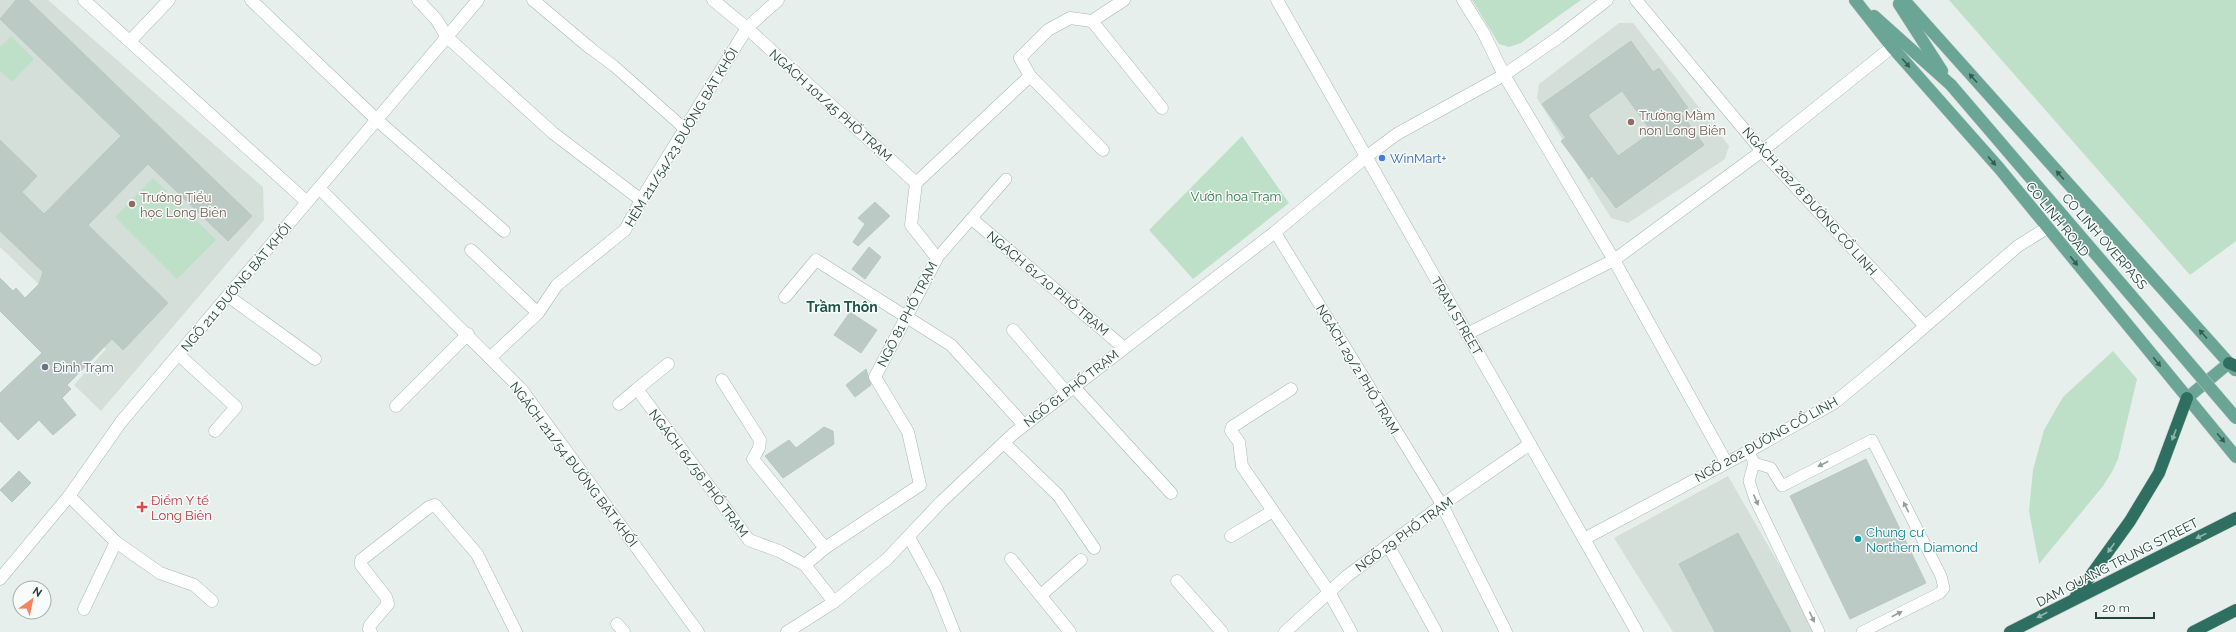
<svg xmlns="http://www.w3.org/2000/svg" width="2236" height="632" font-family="Raleway,sans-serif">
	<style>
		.built { fill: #d4dfda }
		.green { fill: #bfe0c8 }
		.building { fill: #bbcac4; stroke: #b8c9c2; fill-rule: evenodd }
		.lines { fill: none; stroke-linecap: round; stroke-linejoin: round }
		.lane-casing { stroke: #a8b8b2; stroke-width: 12 }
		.street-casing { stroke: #a8b8b2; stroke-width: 13 }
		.secondary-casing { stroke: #a4bbb3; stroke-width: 13 }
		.primary-casing { stroke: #c2cac8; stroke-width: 13 }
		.highway-casing { stroke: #c2cac8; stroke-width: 13 }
		.lane { stroke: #fff; stroke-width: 11 }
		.street { stroke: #fff; stroke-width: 12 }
		.secondary { stroke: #fff; stroke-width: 12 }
		.primary { stroke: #6aa596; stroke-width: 12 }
		.highway { stroke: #2f6f62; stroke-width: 12 }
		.primary-bridge-casing { stroke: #c2cac8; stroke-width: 13; stroke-linecap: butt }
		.primary-bridge { stroke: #6aa596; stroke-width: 12 }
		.oneway { fill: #365b51 }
		.oneway2 { fill: #93b5ae }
		.oneway3 { fill: #92a09c }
		.education-dot { fill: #8d6e63; stroke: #f7fbf9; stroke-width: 1.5 }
		.shop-dot { fill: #3f7fe0; stroke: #f7fbf9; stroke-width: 1.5 }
		.worship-dot { fill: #6b7280; stroke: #f7fbf9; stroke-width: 1.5 }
		.health-dot { fill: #e0444e; stroke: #f7fbf9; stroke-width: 1.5 }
		.culture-dot { fill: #0f9aa8; stroke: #f7fbf9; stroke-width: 1.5 }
		.labels { text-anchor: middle; stroke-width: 3; stroke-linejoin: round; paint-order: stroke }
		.street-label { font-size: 13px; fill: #24423a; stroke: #f7fbf9 }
		.education-label { font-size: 13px; fill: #785e54; stroke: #f7fbf9; text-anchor: start }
		.shop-label { font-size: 13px; fill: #366cbe; stroke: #f7fbf9; text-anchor: start }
		.park-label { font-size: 13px; fill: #2d7a4b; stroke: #f7fbf9 }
		.worship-label { font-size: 13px; fill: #5b616d; stroke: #f7fbf9; text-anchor: start }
		.health-label { font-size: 13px; fill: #be3a42; stroke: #f7fbf9; text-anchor: start }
		.culture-label { font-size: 13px; fill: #0d838f; stroke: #f7fbf9; text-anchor: start }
		.neighbourhood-label { font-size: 14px; font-weight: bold; fill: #1f5548; stroke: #f7fbf9 }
	</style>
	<rect width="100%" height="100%" fill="#e6efeb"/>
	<g class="built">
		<polygon points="0,0 48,0 263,187 264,220 101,411 74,385 106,349 0,247"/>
		<polygon points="1619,23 1633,23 1729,146 1725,159 1628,223 1611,218 1537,98 1539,84"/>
		<polygon points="1728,476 1818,632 1673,632 1614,538"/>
	</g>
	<g class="green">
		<polygon points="1472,0 1581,0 1521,43 1509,47 1499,44"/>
		<polygon points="1949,0 2236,0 2236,241 2190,275"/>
		<polygon points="11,36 34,59 12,82 0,71 0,47"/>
		<polygon points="1242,136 1289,203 1193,279 1149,230"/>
		<polygon points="153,178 216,240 177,279 115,217"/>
		<polygon points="2113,351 2137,379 2118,459 2112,472 2103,486 2039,564 2029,511 2033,470 2044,430 2063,397"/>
	</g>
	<g class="building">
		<polygon points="16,0 28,0 252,216 228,241 148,164 88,225 168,303 123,350 112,339 67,385 71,389 62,398 76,415 53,435 39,420 18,440 0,421 0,393 42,353 0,311 0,278 13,291 16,288 25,298 39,284 43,272 0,231 0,140 37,176 22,192 44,214 121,136 0,19"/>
		<path d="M1631,41L1653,72L1659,68L1688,108L1681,113L1704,145L1616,208L1592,176L1589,179L1561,141L1566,138L1542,104ZM1622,91L1652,132L1618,156L1588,115Z"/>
		<polygon points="875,202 890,216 858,246 853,242 865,224 858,218"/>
		<polygon points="869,247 881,257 865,279 852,269"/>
		<polygon points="850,312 877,330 861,353 834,335"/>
		<polygon points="866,369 871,385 855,397 846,385"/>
		<polygon points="824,427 833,431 834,444 783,478 765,456 789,440 796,448"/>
		<polygon points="1866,459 1926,583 1850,619 1790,496"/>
		<polygon points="19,471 31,483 12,502 0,490"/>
		<polygon points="1738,533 1791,632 1715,632 1679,564"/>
	</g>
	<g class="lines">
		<g class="lane-casing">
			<g id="lane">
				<polyline points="590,48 614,66 685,129"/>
				<polyline points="1275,232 1442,505"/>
				<polyline points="937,258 1006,179"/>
				<polyline points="1752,458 1754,463 1749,481 1755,499 1819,632"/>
				<polyline points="1754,463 1771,468 1782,486 1872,440 1941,576 1944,588 1940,593 1862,632"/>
			</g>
		</g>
		<g class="street-casing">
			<g id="street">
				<polyline points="84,0 307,202"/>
				<polyline points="251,0 377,120 504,231"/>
				<polyline points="418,0 436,19 447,37 553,133 641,200"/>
				<polyline points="533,0 590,48"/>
				<polyline points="713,0 747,28 916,183"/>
				<polyline points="1463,0 1483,32 1504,75 1614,260 1726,462"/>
				<polyline points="1636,0 1762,151 1925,326"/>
				<polyline points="1092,21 1162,108"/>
				<polyline points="130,41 169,0"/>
				<polyline points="1030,76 1103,150"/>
				<polyline points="319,188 522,390 698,632"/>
				<polyline points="972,219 1123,347"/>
				<polyline points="471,250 538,313"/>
				<polyline points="228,296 315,359"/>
				<polyline points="785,297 816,260 951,345 1024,425"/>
				<polyline points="1013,330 1066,392"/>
				<polyline points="1467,334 1614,260 1762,151 1892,47"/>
				<polyline points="179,355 236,407 215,431"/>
				<polyline points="490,358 538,313 557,285 625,230 641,200 747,28 778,0"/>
				<polyline points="668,364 637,389 749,540 779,551 805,565 834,602"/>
				<polyline points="722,380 760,440 759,448 753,459 825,548"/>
				<polyline points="1073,386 1171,493"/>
				<polyline points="1291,389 1232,427 1231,431 1239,442 1242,466 1329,592 1351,632"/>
				<polyline points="619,404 637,389"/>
				<polyline points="396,406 468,334"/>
				<polyline points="1004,443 1058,495 1094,548"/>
				<polyline points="69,496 116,542 160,573 194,585 212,601"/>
				<polyline points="1442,505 1506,632"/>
				<polyline points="1231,536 1273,511"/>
				<polyline points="909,537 936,587 954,632"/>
				<polyline points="1584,539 1749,451 1834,403 1885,361 2018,246 2047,228"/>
				<polyline points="1388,545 1436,632"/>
				<polyline points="1011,559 1070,632"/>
				<polyline points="805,565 825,548 920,485 908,432 875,377 937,258 911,225 916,183 1030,76 1020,58 1048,30 1070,18 1092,21 1124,0"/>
				<polyline points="0,579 69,496 121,422 478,0"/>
				<polyline points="1177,581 1222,632"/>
				<polyline points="1041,595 1081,560"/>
				<polyline points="84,609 116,542"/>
				<polyline points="617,624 624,632"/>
				<polyline points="371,632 369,629 370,625 388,604 386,597 361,565 361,560 429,507 435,505 477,554 516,632"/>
				<polyline points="787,632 834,602 887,559 941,502 1013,434 1275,232 1366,157 1397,134 1504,75 1559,37 1607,0"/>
				<polyline points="1285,632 1347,576 1442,505 1530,444"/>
			</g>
		</g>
		<g class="secondary-casing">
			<polyline id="secondary" points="1277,0 1637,632"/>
		</g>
		<g class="primary-casing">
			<g id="primary">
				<polyline points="1855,0 1892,47 1999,168 2236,457"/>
				<polyline points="1904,0 2235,370"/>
				<polyline points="1899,4 1942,71"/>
				<polyline points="1874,16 1951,85"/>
				<polyline points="2187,398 2229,363"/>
			</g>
		</g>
		<g class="highway-casing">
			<g id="highway">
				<polyline points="2229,363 2236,366"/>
				<polyline points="2076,596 2130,521 2159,473 2187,398"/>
				<polyline points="2010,632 2236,518"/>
				<polyline points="2193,632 2236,610"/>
			</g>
		</g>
		<use href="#lane" class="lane"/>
		<use href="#street" class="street"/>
		<use href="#secondary" class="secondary"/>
		<use href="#primary" class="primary"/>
		<use href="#highway" class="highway"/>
		<g class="primary-bridge-casing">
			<polyline id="primary-bridge" points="1951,85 2236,418"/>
		</g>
		<use href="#primary-bridge" class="primary-bridge"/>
	</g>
	<defs><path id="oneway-solid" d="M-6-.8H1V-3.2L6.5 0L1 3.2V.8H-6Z"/></defs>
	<g class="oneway">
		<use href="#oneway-solid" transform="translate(1906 63) rotate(49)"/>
		<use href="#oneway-solid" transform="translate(1973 78) rotate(-132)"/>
		<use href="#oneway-solid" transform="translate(1992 161) rotate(49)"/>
		<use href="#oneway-solid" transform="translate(2060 175) rotate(-132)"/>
		<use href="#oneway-solid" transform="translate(2074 261) rotate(51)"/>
		<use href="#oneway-solid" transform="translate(2203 334) rotate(-132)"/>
		<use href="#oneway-solid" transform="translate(2157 362) rotate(51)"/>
		<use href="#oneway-solid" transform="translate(2221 438) rotate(50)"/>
	</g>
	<g class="oneway2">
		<use href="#oneway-solid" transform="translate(2174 435) rotate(111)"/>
		<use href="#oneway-solid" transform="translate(2201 536) rotate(154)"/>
		<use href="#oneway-solid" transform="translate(2111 548) rotate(125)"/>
		<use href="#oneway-solid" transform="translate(2042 615) rotate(152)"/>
	</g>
	<g class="oneway3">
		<use href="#oneway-solid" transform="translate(1823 464) rotate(153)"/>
		<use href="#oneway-solid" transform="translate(1756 500) rotate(66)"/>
		<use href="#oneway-solid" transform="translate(1906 507) rotate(-117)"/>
		<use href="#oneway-solid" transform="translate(1897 614) rotate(-27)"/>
		<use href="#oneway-solid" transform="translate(1812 617) rotate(65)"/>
	</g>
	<g class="education-dot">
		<circle cx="1631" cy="122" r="4"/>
		<circle cx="132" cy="204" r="4"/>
	</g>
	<circle class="shop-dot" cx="1382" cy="158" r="4"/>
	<circle class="worship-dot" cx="45" cy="367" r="4"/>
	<path class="health-dot" d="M140 501h4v4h4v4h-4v4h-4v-4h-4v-4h4z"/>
	<circle class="culture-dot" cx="1858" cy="539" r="4"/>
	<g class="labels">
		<g class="street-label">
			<text transform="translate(831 105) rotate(42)" y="5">NGÁCH 101/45 PHỐ TRẠM</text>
			<text transform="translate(681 137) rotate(-59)" y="5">HẺM 211/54/23 ĐƯỜNG BÁT KHỐI</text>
			<text transform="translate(1810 201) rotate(48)" y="5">NGÁCH 202/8 ĐƯỜNG CỔ LINH</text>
			<text transform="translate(2058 219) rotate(51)" y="5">CO LINH ROAD</text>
			<text transform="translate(2105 241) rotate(49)" y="5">CO LINH OVERPASS</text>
			<text transform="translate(1048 283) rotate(40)" y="5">NGÁCH 61/10 PHỐ TRẠM</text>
			<text transform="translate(236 287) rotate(-50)" y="5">NGÕ 211 ĐƯỜNG BÁT KHỐI</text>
			<text transform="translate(907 314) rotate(-63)" y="5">NGÕ 81 PHỐ TRẠM</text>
			<text transform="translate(1457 316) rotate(60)" y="5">TRAM STREET</text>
			<text transform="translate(1358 369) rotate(59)" y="5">NGÁCH 29/2 PHỐ TRẠM</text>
			<text transform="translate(1071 388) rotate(-38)" y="5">NGÕ 61 PHỐ TRẠM</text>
			<text transform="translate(1766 439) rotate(-29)" y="5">NGÕ 202 ĐƯỜNG CỔ LINH</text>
			<text transform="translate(574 464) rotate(53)" y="5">NGÁCH 211/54 ĐƯỜNG BÁT KHỐI</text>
			<text transform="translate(699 473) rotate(53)" y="5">NGÁCH 61/56 PHỐ TRẠM</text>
			<text transform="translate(1404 534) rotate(-36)" y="5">NGÕ 29 PHỐ TRẠM</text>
			<text transform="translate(2117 562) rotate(-27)" y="5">DAM QUANG TRUNG STREET</text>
		</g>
		<g class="education-label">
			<text x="1639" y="120">Trường Mầm<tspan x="1639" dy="15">non Long Biên</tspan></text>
			<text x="140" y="202">Trường Tiểu<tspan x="140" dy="15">học Long Biên</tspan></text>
		</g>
		<g class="shop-label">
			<text x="1390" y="163">WinMart+</text>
		</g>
		<g class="park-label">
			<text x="1236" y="201">Vườn hoa Trạm</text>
		</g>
		<g class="worship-label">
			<text x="53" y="372">Đình Trạm</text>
		</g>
		<g class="health-label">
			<text x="151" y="505">Điểm Y tế<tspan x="151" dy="15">Long Biên</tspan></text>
		</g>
		<g class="culture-label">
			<text x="1866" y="537">Chung cư<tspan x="1866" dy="15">Northern Diamond</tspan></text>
		</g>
		<g class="neighbourhood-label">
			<text x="842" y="312">Trầm Thôn</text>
		</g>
	</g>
	<g transform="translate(32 600) rotate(33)"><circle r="19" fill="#f7fbf9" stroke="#a3b1ad"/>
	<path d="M0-3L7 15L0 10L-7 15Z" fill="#f4845f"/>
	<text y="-6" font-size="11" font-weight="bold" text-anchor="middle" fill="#24423a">N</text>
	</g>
	<path d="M2096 612v6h58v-6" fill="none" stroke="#24423a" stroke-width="2"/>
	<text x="2102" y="612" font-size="12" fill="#24423a" stroke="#f7fbf9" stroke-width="3" paint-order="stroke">20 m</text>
</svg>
